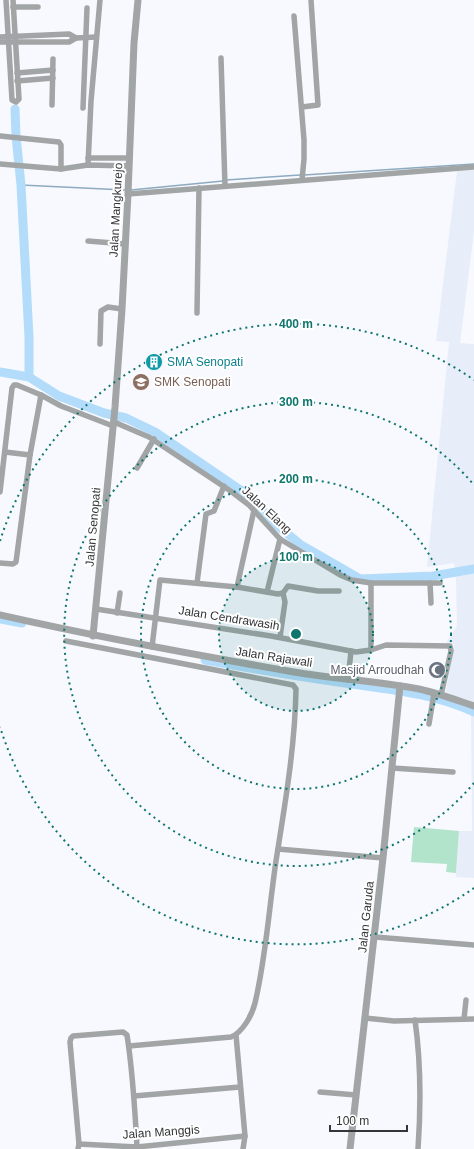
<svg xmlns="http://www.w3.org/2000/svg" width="474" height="1149" font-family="Helvetica,sans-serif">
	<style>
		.built { fill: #e7edf9 }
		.green { fill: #b1e4ca }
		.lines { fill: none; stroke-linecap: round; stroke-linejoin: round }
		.stream { stroke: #8daac0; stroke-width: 1.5 }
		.river { stroke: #b3dcfb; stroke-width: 9 }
		.minor { stroke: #a2a5a5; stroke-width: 5.5 }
		.tertiary { stroke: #a2a5a5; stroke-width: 7 }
		.ring { fill: none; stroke: #0f766e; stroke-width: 2; stroke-dasharray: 2 4 }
		.labels { text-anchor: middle; stroke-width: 4; stroke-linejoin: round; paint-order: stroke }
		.street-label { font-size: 12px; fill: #343537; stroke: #fff }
		.culture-label { font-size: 12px; fill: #0d838f; stroke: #fff; text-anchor: start }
		.education-label { font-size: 12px; fill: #785e54; stroke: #fff; text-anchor: start }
		.worship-label { font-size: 12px; fill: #5b616d; stroke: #fff; text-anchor: end }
		.centre { fill: #0f766e; stroke: #fff; stroke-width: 2 }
		.ring-label { font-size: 12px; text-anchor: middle; font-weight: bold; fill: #0f766e; stroke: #fff; stroke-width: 4; stroke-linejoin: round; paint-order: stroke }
	</style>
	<rect width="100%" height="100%" fill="#f7f9ff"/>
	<polygon class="built" points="474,170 474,231 460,343 474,344 474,878 456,877 459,831 472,831 471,706 445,696 454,644 446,643 457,626 456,580 454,563 427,567 449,342 436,341 457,171"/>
	<polygon class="green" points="414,827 459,831 456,873 446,872 447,864 411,862"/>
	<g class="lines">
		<g class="stream">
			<polyline points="304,175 474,164"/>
			<polyline points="226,180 300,175"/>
			<polyline points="21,185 125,190"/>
			<polyline points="131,190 223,181"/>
		</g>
		<g class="river">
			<polyline points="15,109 16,136 21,185 29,337 29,377"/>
			<polyline points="0,372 29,377 59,396 104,413 126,418 155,432 252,498 273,522 301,545 360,579 433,576 474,569"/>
			<polyline points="0,619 22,623"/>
			<path d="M205,660C249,668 293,676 338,682C384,689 431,692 474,712"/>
		</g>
		<g class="minor">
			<polyline points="6,0 12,100 16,102 19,99 13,0"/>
			<polyline points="13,7 38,7"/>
			<polyline points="294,16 304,140 304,159 302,180"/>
			<polyline points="0,37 69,34 76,38 96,37"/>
			<polyline points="0,42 69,42 76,38"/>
			<polyline points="221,58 225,186"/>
			<polyline points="17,73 53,70"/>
			<polyline points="17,81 53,78"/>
			<polyline points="52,105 53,59"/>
			<polyline points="302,107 318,105 311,0"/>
			<polyline points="83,108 87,8"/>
			<polyline points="0,136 59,142 61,145 61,169"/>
			<polyline points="88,158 129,158"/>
			<polyline points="0,164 61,169 88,165 129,166"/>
			<polyline points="88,165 91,101 100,0"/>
			<polyline points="128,194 474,167"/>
			<polyline points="88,241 125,244"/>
			<polyline points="197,313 199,188"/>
			<polyline points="100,344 101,311 108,307 122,309"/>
			<polyline points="114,422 149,437 232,492 249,505 280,539 340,575 352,580 371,583 440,583"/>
			<polyline points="5,452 30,455"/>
			<polyline points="137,468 154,439"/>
			<polyline points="0,492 12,388 14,385 17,385 41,395 61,406 113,426"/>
			<polyline points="0,563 13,564 16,562 30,455 41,395"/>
			<polyline points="197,583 206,514 214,511 224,486"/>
			<polyline points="371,583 371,650"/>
			<polyline points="430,583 431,603"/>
			<polyline points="237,587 254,510"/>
			<polyline points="267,592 280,539"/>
			<polyline points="96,609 271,636 356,652 371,650 386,645 450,646 451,651 441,695"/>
			<polyline points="117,613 120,593"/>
			<polyline points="280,637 285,602 283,593"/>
			<path d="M66,641L293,685L296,689C295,747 285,804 276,861C269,908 266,957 255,1003C252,1015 243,1032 231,1037L129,1046"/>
			<polyline points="152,647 160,580 237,587 278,594 283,593 288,586 318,591 339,591"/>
			<polyline points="348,680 351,651"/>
			<polyline points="429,724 434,693"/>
			<polyline points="392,768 453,772"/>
			<polyline points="278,849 383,858"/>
			<polyline points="375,937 474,945"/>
			<polyline points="365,1018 394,1021 474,1019"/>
			<polyline points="464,1019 466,1000"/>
			<path d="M415,1020C421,1063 421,1106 418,1149"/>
			<polyline points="236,1035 245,1136 243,1149"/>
			<polyline points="320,1092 356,1095"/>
			<polyline points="134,1096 240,1087"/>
			<polyline points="79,1144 137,1147 245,1136"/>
			<path d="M78,1149L79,1144L70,1042L71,1038L73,1036L123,1032L127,1035C133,1073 135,1110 137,1147"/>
		</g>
		<g class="tertiary">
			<path d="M0,615C97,637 195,655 294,672C335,679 378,681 419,689C438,693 456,700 474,706"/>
			<polyline points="93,636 115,407 122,309 128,194 134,43 138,0"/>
			<polyline points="350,1149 383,858 400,686"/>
		</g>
	</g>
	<circle cx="296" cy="634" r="77" fill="#0f766e" fill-opacity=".12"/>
	<g class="ring">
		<circle cx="296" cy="634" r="77"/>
		<circle cx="296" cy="634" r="155"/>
		<path d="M474 783A232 232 0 1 1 474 485"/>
		<path d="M474 888A310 310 0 0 1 0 727M0 541A310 310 0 0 1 474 380"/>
	</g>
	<defs>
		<g id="building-disc" transform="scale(0.9)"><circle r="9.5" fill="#0f9aa8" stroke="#fff"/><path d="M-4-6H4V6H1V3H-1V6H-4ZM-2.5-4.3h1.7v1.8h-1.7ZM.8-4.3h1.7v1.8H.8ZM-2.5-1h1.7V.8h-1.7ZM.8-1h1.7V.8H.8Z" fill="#fff"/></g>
		<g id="school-disc" transform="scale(0.9)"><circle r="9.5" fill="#8d6e63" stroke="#fff"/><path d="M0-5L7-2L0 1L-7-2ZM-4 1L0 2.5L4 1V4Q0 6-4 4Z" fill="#fff"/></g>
		<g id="mosque-disc" transform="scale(0.9)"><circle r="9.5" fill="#6b7280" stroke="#fff"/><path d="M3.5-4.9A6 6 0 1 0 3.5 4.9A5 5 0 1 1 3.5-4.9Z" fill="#fff"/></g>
	</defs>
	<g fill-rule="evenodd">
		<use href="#building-disc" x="154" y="362"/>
		<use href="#school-disc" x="141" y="382"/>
		<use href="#mosque-disc" x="437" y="670"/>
	</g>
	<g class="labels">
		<g class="street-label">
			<text transform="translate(116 210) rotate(-87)" y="4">Jalan Mangkurejo</text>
			<text transform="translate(267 510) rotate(43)" y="4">Jalan Elang</text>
			<text transform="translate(93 527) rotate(-85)" y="4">Jalan Senopati</text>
			<text transform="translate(229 618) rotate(9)" y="4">Jalan Cendrawasih</text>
			<text transform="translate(274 657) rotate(9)" y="4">Jalan Rajawali</text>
			<text transform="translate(366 917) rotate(-84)" y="4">Jalan Garuda</text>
			<text transform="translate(161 1132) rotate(-4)" y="4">Jalan Manggis</text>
		</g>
		<g class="culture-label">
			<text x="167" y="366">SMA Senopati</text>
		</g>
		<g class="education-label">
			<text x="154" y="386">SMK Senopati</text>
		</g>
		<g class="worship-label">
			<text x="424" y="674">Masjid Arroudhah</text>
		</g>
	</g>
	<circle cx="296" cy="634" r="6" class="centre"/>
	<g class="ring-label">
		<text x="296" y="328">400 m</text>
		<text x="296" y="406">300 m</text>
		<text x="296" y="483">200 m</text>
		<text x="296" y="561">100 m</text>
	</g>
	<path d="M330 1125v6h77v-6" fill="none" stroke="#343537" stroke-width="2"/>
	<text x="336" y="1125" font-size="12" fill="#343537" stroke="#ffffff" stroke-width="3" paint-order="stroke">100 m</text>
</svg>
